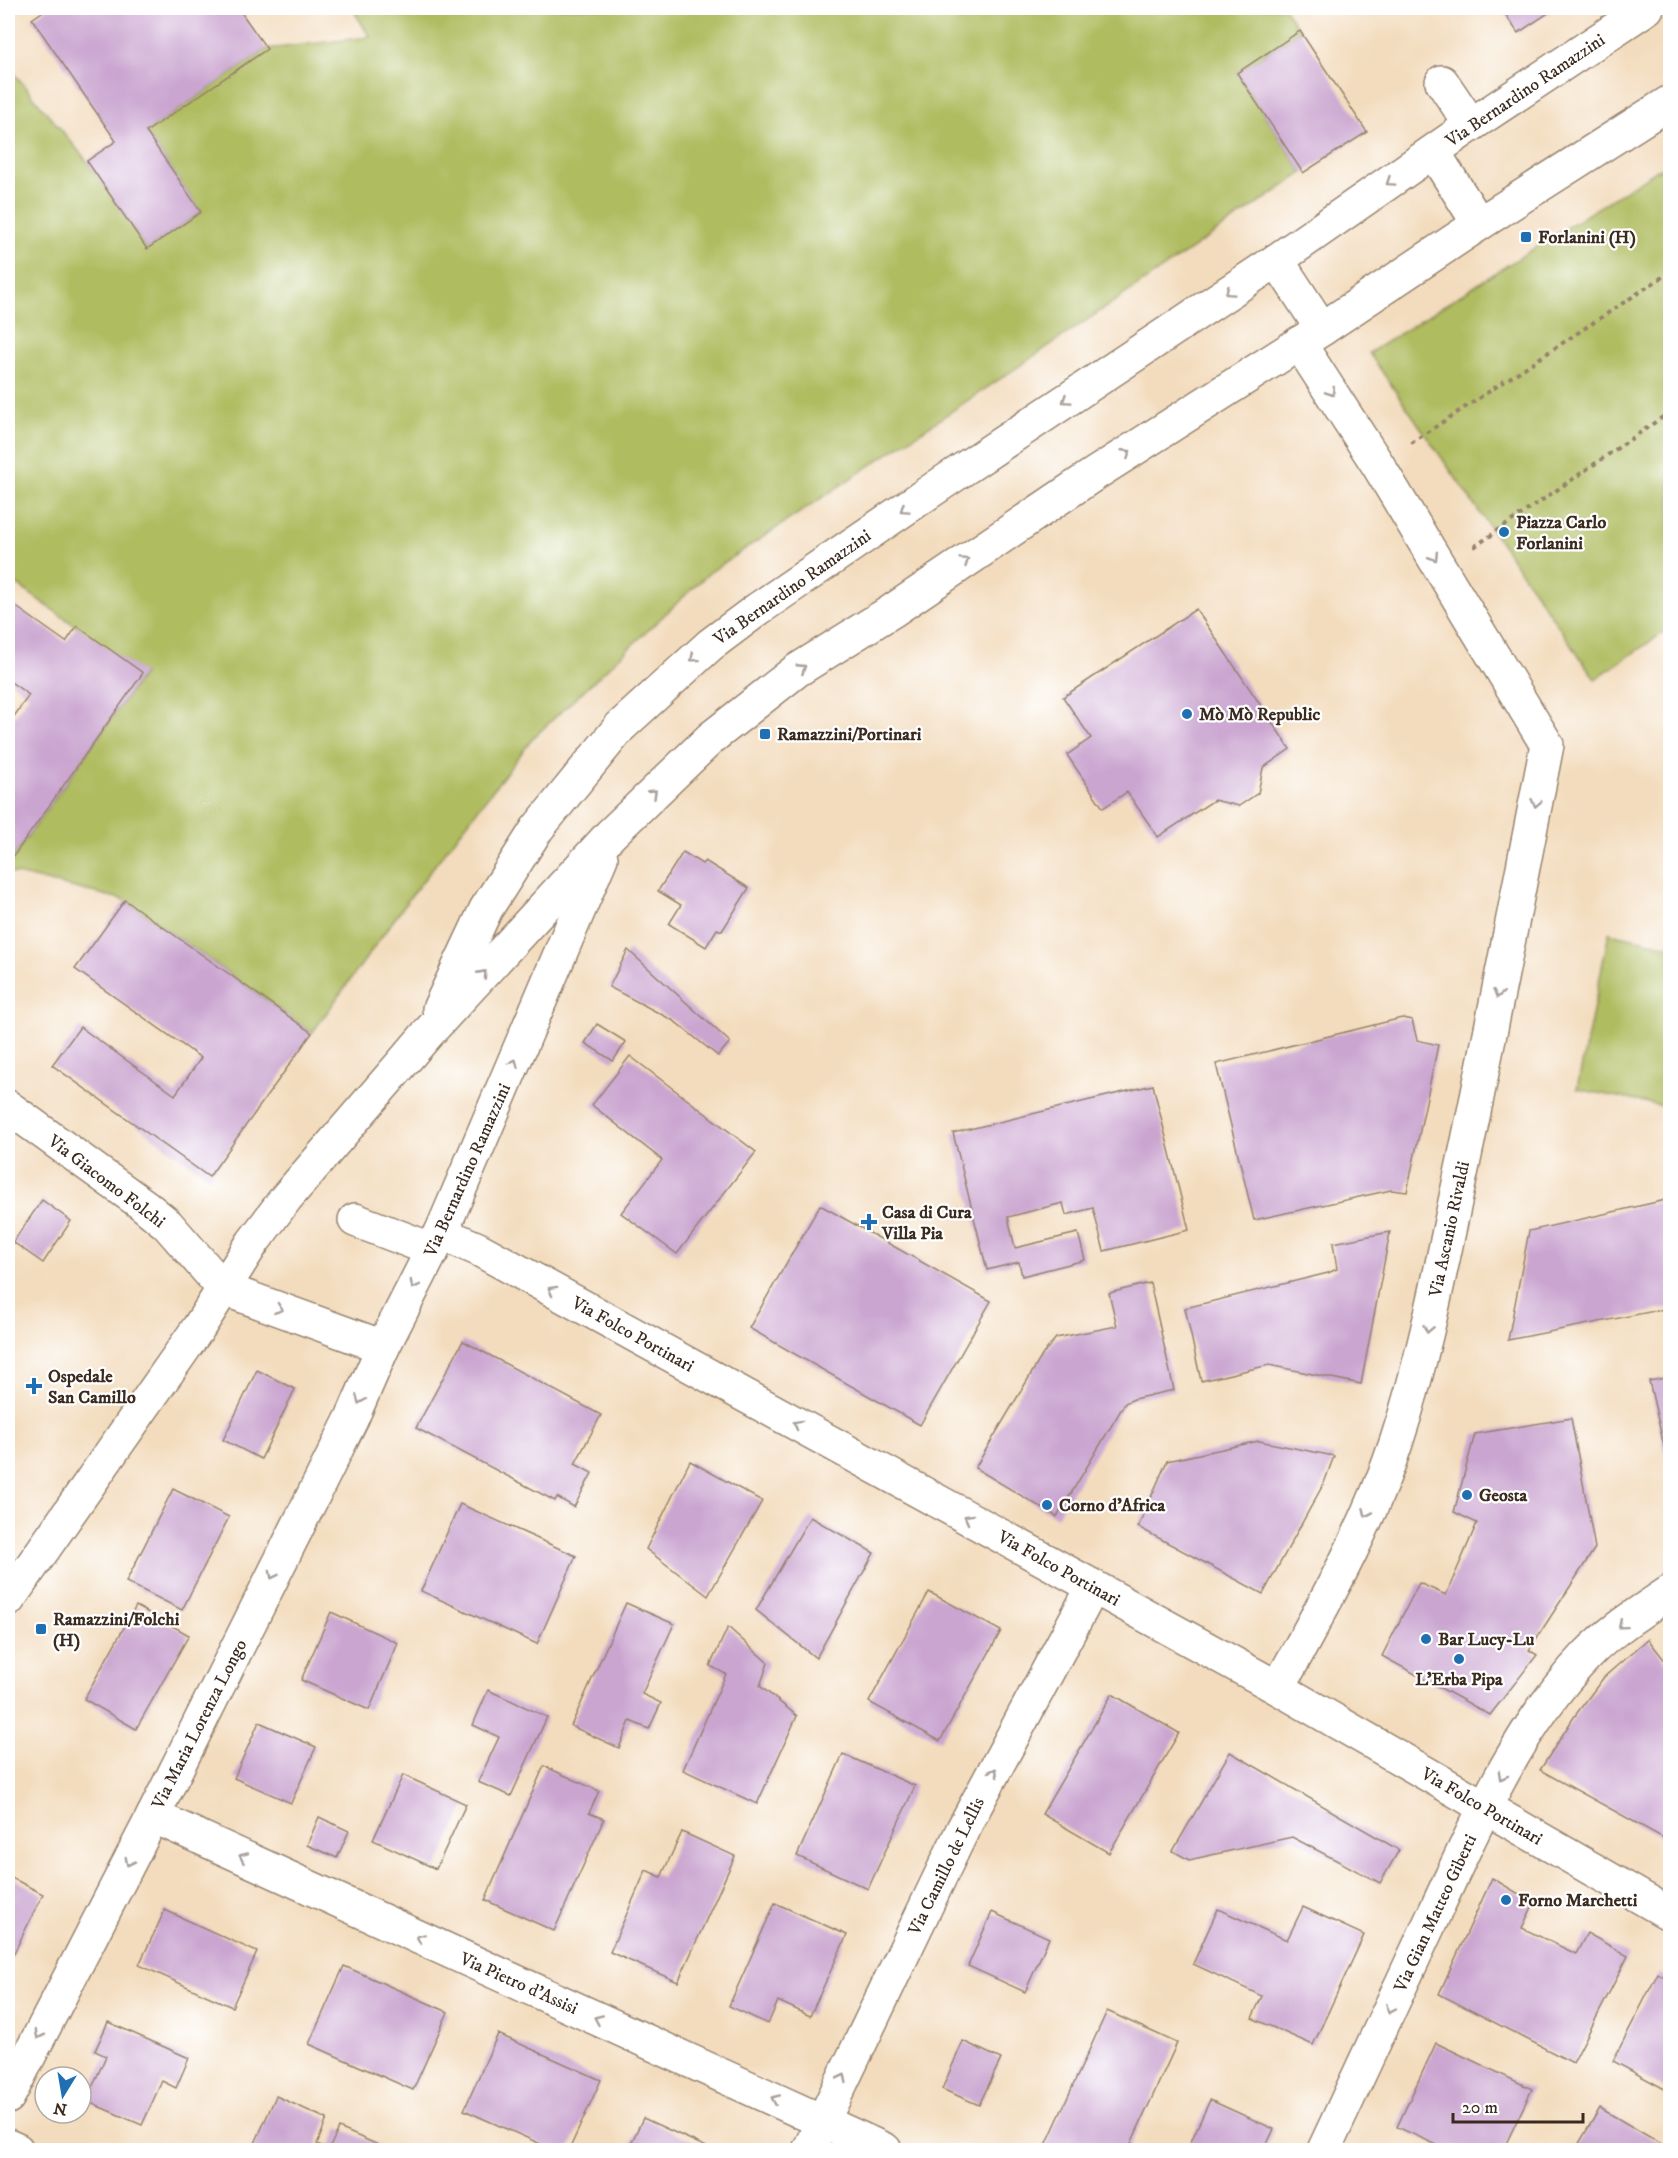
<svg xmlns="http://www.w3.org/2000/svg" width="1678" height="2158" font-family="'IM FELL DW Pica',serif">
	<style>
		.green { fill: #afbc5e; stroke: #75733e; stroke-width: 1.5 }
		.building { fill: #caa5d0 }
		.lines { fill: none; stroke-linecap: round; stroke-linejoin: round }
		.minor-casing { stroke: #97836e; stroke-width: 36 }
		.path { stroke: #97836e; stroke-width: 4; stroke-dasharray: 4.5 4.5; stroke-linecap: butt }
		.minor { stroke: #fff; stroke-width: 33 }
		.oneway { stroke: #a79f9a }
		.poi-dot { fill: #1f6fb2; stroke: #fff; stroke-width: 2 }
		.labels { text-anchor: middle; stroke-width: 4.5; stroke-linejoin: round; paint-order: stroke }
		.street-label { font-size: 18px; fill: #3b2a1e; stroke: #fff }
		.poi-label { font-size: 18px; font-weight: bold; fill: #3b2a1e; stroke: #fff; text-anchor: start }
	</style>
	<rect width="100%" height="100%" fill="#fff"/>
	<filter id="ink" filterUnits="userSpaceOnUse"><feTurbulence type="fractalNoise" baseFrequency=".0167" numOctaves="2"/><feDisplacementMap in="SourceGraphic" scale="12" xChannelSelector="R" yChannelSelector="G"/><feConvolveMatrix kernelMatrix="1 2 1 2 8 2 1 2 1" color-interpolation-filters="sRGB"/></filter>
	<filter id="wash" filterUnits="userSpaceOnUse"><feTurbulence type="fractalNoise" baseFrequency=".008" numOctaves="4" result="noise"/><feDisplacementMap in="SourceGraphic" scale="24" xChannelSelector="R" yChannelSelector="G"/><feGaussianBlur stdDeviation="1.35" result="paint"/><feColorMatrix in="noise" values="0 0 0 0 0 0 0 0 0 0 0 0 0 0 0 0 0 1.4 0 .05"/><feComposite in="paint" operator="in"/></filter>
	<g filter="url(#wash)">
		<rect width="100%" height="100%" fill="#f3dcbd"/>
		<g class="green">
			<polygon points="352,8 1284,8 1300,31 1237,73 1303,173 1021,365 709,573 533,738 411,896 312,1033 125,900 8,872 8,864 143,674 8,578 8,66 87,161 147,249 201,212 146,132 267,49 370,37"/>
			<polygon points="1670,162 1670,628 1595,679 1369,353"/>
			<polygon points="1609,933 1670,946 1669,1107 1577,1089"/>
		</g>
		<g id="blocks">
			<g class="building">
				<polygon points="48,8 238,8 267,49 146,132 201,212 147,249 87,161 116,141 32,19"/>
				<polygon points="1501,8 1556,8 1518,33"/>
				<polygon points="1300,31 1367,132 1303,173 1237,73"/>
				<polygon points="8,601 66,642 77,626 143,673 8,864 8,725 29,695 8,680"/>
				<polygon points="1196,609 1290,749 1263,768 1258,793 1239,806 1214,800 1158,837 1127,792 1103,808 1067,755 1091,738 1063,697"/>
				<polygon points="683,852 702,864 705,861 749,888 722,931 717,929 706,947 669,924 681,905 658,891"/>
				<polygon points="125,900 312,1033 209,1177 52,1065 80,1027 175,1095 201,1058 75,969"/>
				<polygon points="628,950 730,1042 718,1056 674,1021 609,987"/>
				<polygon points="1402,1018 1412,1020 1417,1040 1438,1045 1407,1192 1391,1190 1254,1220 1216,1064"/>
				<polygon points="597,1024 626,1042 613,1061 585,1043"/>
				<polygon points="630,1056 756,1152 677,1254 621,1213 662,1160 592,1105"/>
				<polygon points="1153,1085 1189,1230 1104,1251 1093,1208 1066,1215 1063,1203 1008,1217 1015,1248 1078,1233 1085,1260 1022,1276 1019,1262 987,1270 953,1133"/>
				<polygon points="1670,1199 1670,1308 1508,1340 1529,1231"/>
				<polygon points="42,1200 71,1221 43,1263 13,1242"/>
				<polygon points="820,1205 991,1301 920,1425 749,1328"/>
				<polygon points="1390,1232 1361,1384 1269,1365 1201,1381 1185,1308 1328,1273 1337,1269 1333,1243"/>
				<polygon points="1150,1283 1174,1390 1134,1399 1125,1403 1057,1517 975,1468 1043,1354 1056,1338 1117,1326 1109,1293"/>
				<polygon points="463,1341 601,1415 575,1464 592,1473 574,1507 557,1497 555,1501 416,1428"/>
				<polygon points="257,1370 295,1389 261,1459 223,1440"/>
				<polygon points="1670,1377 1670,1472 1649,1381"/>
				<polygon points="1571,1418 1595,1548 1529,1650 1537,1655 1490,1715 1382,1656 1419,1583 1446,1595 1477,1523 1454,1512 1475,1434"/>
				<polygon points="1259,1441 1334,1456 1324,1483 1263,1594 1138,1527 1167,1461"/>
				<polygon points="690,1461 762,1501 708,1596 646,1549"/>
				<polygon points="173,1489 229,1517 182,1610 126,1582"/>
				<polygon points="460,1504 576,1556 537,1644 421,1591"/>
				<polygon points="810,1517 874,1553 816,1658 756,1610"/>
				<polygon points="929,1592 1001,1631 940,1741 869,1702"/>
				<polygon points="626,1603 674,1624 642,1694 661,1703 649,1729 630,1721 619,1748 571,1726"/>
				<polygon points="136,1606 189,1635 136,1729 84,1699"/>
				<polygon points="331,1612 398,1643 369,1710 301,1680"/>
				<polygon points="728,1627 768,1663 760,1686 797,1716 757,1804 683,1770 726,1674 710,1666"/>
				<polygon points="1648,1639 1670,1667 1670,1834 1667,1840 1540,1770 1574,1717 1604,1677"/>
				<polygon points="488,1690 547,1717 511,1796 478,1782 499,1737 473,1725"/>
				<polygon points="1112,1694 1179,1733 1109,1853 1042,1814"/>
				<polygon points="259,1722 316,1747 291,1803 234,1778"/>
				<polygon points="1230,1752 1399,1850 1380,1883 1292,1837 1189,1860 1173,1851"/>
				<polygon points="843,1754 915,1786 868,1889 797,1856"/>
				<polygon points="544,1766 599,1791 589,1813 604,1819 554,1931 485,1900"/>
				<polygon points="403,1775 466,1804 436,1869 373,1840"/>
				<polygon points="319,1817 349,1831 337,1858 307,1845"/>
				<polygon points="682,1832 735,1856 678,1982 610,1952 646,1870 661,1877"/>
				<polygon points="8,1876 43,1894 8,1965"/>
				<polygon points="1492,1878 1534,1903 1522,1928 1576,1954 1587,1933 1628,1956 1573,2063 1439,1994"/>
				<polygon points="775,1903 847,1935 810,2016 778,2001 768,2024 729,2006"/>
				<polygon points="1303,1907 1364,1935 1313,2045 1252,2018 1262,1996 1193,1964 1218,1909 1287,1940"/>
				<polygon points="165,1910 257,1952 232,2007 139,1965"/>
				<polygon points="992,1912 1049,1938 1025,1992 968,1966"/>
				<polygon points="344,1966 448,2012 413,2090 309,2044"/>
				<polygon points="1658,1973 1670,1981 1670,2092 1613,2061"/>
				<polygon points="1107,2011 1177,2043 1128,2150 1052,2150 1045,2147"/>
				<polygon points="108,2022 189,2058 176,2088 162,2081 142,2125 86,2101 106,2056 95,2051"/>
				<polygon points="498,2034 601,2080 569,2150 554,2150 464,2110"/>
				<polygon points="963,2041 1001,2059 979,2105 942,2089"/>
				<polygon points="1436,2043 1532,2089 1503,2150 1448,2150 1397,2127"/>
				<polygon points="276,2096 327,2119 317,2144 329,2149 339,2128 383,2147 382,2150 252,2150"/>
				<polygon points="1210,2100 1274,2129 1264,2150 1187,2150"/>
				<polygon points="1600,2108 1670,2149 1670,2150 1575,2150"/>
				<polygon points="643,2118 713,2150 628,2150"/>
			</g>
		</g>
	</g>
	<g filter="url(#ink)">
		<use href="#blocks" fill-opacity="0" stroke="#97836e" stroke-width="1.5"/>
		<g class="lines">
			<g class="minor-casing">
				<g id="minor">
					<polyline points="1442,82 1471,125"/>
					<polyline points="1434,153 1479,224"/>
					<polyline points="1277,260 1322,329"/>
					<polyline points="439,1009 486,909 537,829 620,727 710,645 758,609 944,482 1277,260 1471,125 1647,8"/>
					<polyline points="8,1107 145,1206 167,1224 224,1289 383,1347"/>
					<polyline points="355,1220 433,1250"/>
					<polyline points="441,1233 478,1249 1278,1688 1670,1914"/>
					<polyline points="8,1600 199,1327 253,1242 286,1198 429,1032 611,834 711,738 796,671 892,611 1093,475 1322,329 1479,224 1670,102"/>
					<path d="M1278,1688C1321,1609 1368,1528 1396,1443C1422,1364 1438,1283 1455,1202C1488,1050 1517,897 1547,745L1378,465L1299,343"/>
					<polyline points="153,1816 885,2150"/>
					<polyline points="8,2097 153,1816 352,1418 383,1347 441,1233 601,858"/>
					<polyline points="8,2146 17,2150"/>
					<polyline points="809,2150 963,1829 1093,1587"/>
					<path d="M1324,2150C1361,2071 1398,1991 1435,1912C1477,1822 1518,1727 1587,1655C1611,1630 1642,1611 1670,1592"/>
				</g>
			</g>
			<g class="path">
				<polyline points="1411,443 1670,272"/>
				<polyline points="1474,547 1670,412"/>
			</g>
			<use href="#minor" class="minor"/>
		</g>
		<defs><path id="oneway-chevron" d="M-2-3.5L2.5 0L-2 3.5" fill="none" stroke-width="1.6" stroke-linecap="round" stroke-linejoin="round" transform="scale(1.5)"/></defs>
		<g class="oneway">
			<use href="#oneway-chevron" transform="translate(1390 182) rotate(146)"/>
			<use href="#oneway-chevron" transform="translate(1229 292) rotate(146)"/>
			<use href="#oneway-chevron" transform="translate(1331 392) rotate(57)"/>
			<use href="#oneway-chevron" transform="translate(1066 400) rotate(146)"/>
			<use href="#oneway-chevron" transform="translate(1127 453) rotate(-33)"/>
			<use href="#oneway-chevron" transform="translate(904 509) rotate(146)"/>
			<use href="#oneway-chevron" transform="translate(1434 557) rotate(59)"/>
			<use href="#oneway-chevron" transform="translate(965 561) rotate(-34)"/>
			<use href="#oneway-chevron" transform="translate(694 658) rotate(140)"/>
			<use href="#oneway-chevron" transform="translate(802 668) rotate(-33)"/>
			<use href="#oneway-chevron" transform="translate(653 793) rotate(-44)"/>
			<use href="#oneway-chevron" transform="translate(1536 803) rotate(101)"/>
			<use href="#oneway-chevron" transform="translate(483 974) rotate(-48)"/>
			<use href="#oneway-chevron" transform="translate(1498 994) rotate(101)"/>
			<use href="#oneway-chevron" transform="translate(514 1063) rotate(-67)"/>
			<use href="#oneway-chevron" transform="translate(414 1285) rotate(118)"/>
			<use href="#oneway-chevron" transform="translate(552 1290) rotate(-151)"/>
			<use href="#oneway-chevron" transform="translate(279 1309) rotate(19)"/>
			<use href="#oneway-chevron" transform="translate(1428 1329) rotate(102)"/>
			<use href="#oneway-chevron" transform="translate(360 1400) rotate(113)"/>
			<use href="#oneway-chevron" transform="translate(797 1424) rotate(-151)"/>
			<use href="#oneway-chevron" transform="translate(1367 1513) rotate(114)"/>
			<use href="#oneway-chevron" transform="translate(968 1518) rotate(-151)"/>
			<use href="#oneway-chevron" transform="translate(273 1575) rotate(117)"/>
			<use href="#oneway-chevron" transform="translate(1622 1625) rotate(140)"/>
			<use href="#oneway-chevron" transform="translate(994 1772) rotate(-62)"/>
			<use href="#oneway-chevron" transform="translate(1502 1776) rotate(119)"/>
			<use href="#oneway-chevron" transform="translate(243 1857) rotate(-156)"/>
			<use href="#oneway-chevron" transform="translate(129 1862) rotate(117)"/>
			<use href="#oneway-chevron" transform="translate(420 1938) rotate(-156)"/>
			<use href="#oneway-chevron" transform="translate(1390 2009) rotate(115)"/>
			<use href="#oneway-chevron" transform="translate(598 2019) rotate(-156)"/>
			<use href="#oneway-chevron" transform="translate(39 2035) rotate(117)"/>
			<use href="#oneway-chevron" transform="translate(843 2078) rotate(-64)"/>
			<use href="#oneway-chevron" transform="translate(775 2099) rotate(-156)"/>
		</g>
	</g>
	<g class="poi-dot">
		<rect x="1520" y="231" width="12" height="12" rx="3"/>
		<circle cx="1504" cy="532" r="6"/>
		<circle cx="1187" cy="714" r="6"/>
		<rect x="759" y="728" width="12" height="12" rx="3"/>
		<path d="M866 1213h6v6h6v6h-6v6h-6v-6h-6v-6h6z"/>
		<path d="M31 1377h6v6h6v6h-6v6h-6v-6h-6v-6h6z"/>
		<circle cx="1467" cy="1495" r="6"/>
		<circle cx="1047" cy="1505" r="6"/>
		<rect x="35" y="1623" width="12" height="12" rx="3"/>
		<circle cx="1426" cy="1639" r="6"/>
		<circle cx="1459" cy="1659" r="6"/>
		<circle cx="1506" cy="1900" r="6"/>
	</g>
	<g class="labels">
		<g class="street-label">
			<text transform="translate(1525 90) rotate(-34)" y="6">Via Bernardino Ramazzini</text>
			<text transform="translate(792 587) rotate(-35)" y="6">Via Bernardino Ramazzini</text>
			<text transform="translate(467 1170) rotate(-66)" y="6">Via Bernardino Ramazzini</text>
			<text transform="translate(107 1181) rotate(37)" y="6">Via Giacomo Folchi</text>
			<text transform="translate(1449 1229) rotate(-78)" y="6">Via Ascanio Rivaldi</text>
			<text transform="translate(633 1334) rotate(29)" y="6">Via Folco Portinari</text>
			<text transform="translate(1059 1568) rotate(29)" y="6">Via Folco Portinari</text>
			<text transform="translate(199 1724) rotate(-63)" y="6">Via Maria Lorenza Longo</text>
			<text transform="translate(1482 1806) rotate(30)" y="6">Via Folco Portinari</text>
			<text transform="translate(946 1866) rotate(-64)" y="6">Via Camillo de Lellis</text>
			<text transform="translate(1435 1913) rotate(-65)" y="6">Via Gian Matteo Giberti</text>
			<text transform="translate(519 1983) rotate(24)" y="6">Via Pietro d'Assisi</text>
		</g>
		<g class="poi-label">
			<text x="1538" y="243">Forlanini (H)</text>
			<text x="1516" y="528">Piazza Carlo<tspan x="1516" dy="21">Forlanini</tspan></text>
			<text x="1199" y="720">Mò Mò Republic</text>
			<text x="777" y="740">Ramazzini/Portinari</text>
			<text x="882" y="1218">Casa di Cura<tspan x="882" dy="21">Villa Pia</tspan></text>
			<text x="48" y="1382">Ospedale<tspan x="48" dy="21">San Camillo</tspan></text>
			<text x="1479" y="1501">Geosta</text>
			<text x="1059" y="1511">Corno d'Africa</text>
			<text x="53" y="1625">Ramazzini/Folchi<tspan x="53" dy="21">(H)</tspan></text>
			<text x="1438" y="1645">Bar Lucy-Lu</text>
			<text x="1459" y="1685" text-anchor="middle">L'Erba Pipa</text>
			<text x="1518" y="1906">Forno Marchetti</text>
		</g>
	</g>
	<rect width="1678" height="2158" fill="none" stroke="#fff" stroke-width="30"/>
	<g transform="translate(63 2095) rotate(191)"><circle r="28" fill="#ffffff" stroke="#b1aaa5" stroke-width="1.5"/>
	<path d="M0-4.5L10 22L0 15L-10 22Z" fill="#1f6fb2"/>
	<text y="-9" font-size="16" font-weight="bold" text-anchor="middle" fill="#3b2a1e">N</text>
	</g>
	<path d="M1453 2113v9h130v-9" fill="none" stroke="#3b2a1e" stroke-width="3"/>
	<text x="1462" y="2113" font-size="18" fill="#3b2a1e" stroke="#ffffff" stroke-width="4.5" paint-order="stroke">20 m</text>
</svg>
